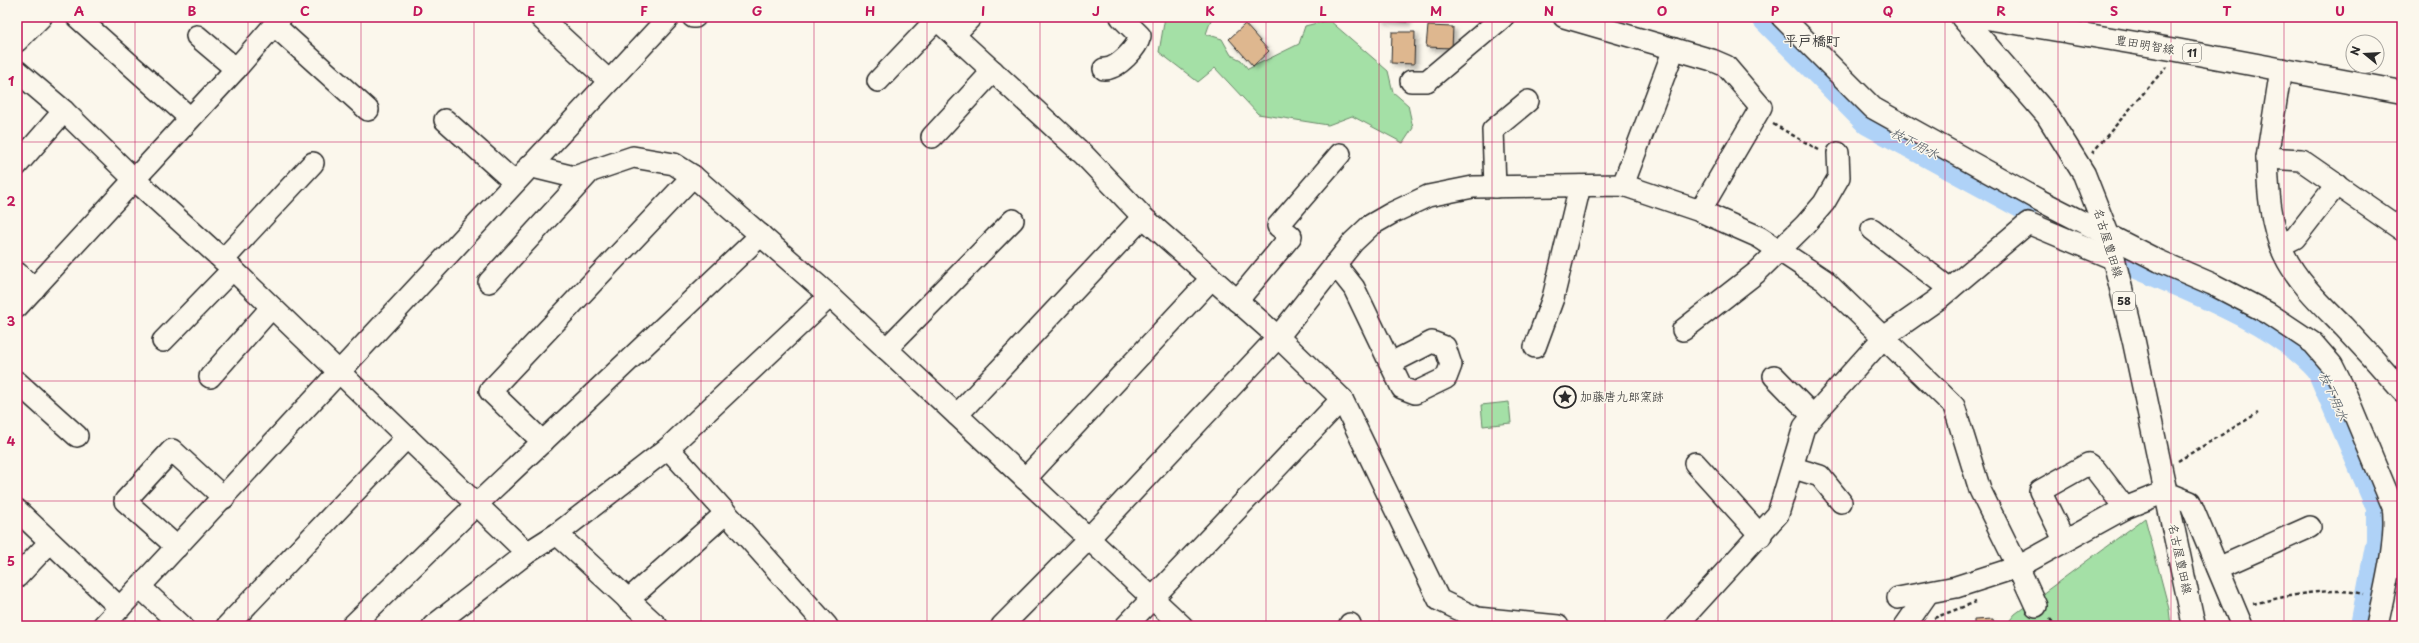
<svg xmlns="http://www.w3.org/2000/svg" width="2419" height="643" font-family="'Playpen Sans','Klee One',sans-serif">
	<style>
		.green { fill: #a4e0a6; stroke: #688668 }
		.lines { fill: none; stroke-linecap: round; stroke-linejoin: round }
		.river { stroke: #afd2f7; stroke-width: 32 }
		.building { fill: #deb78f; stroke: #2b2b2b; filter: url(#shadow) }
		.minor-casing { stroke: #2b2b2b; stroke-width: 24 }
		.major-casing { stroke: #2b2b2b; stroke-width: 25 }
		.path { stroke: #2b2b2b; stroke-width: 2.5; stroke-dasharray: 4 3; stroke-linecap: butt }
		.minor { stroke: #fbf7ec; stroke-width: 21 }
		.major { stroke: #fbf7ec; stroke-width: 22 }
		.grid { fill: none; stroke: #c2185b; stroke-width: 1; stroke-opacity: 0.55 }
		.labels { text-anchor: middle; stroke-width: 3; stroke-linejoin: round; paint-order: stroke }
		.shield { fill: #fbf7ec; stroke: #696865; stroke-width: 1 }
		.shield-label { font-size: 11px; font-weight: bold; fill: #2b2b2b }
		.street-label { font-size: 12px; fill: #2b2b2b; stroke: #fbf7ec }
		.poi-label { font-size: 12px; fill: #2b2b2b; stroke: #fbf7ec; text-anchor: start }
		.water-label { font-size: 13px; font-style: italic; fill: #4c555e; stroke: #fbf7ec }
		.quarter-label { font-size: 14px; font-weight: bold; fill: #2b2b2b; stroke: #fbf7ec }
		.neatline { fill: none; stroke: #c2185b; stroke-width: 1.5 }
		.grid-label { font-size: 13px; text-anchor: middle; font-weight: bold; fill: #c2185b }
	</style>
	<defs>
		<filter id="shadow"><feDropShadow dx="3.5" dy="3.5" stdDeviation="2" flood-color="#0004"/></filter>
	</defs>
	<rect width="100%" height="100%" fill="#fbf7ec"/>
	<filter id="ink" filterUnits="userSpaceOnUse"><feTurbulence type="fractalNoise" baseFrequency=".025" numOctaves="2"/><feDisplacementMap in="SourceGraphic" scale="8" xChannelSelector="R" yChannelSelector="G"/><feConvolveMatrix kernelMatrix="1 2 1 2 8 2 1 2 1" color-interpolation-filters="sRGB"/></filter>
	<g filter="url(#ink)">
		<g class="green">
			<polygon points="1165,17 1212,17 1206,34 1222,39 1231,55 1241,60 1248,69 1299,44 1305,26 1329,20 1388,71 1393,92 1408,105 1413,128 1403,143 1352,116 1328,125 1258,114 1215,68 1198,82 1159,52"/>
			<polygon points="1509,402 1511,423 1483,426 1481,405"/>
			<polygon points="2145,518 2169,609 2171,626 2005,626 2015,614"/>
		</g>
		<g class="lines">
			<g class="river">
				<polyline points="1768,17 1870,120 2023,203"/>
				<path d="M2140,264C2196,288 2282,322 2322,368L2382,507V541L2366,626"/>
			</g>
		</g>
		<g class="building">
			<polygon points="1381,17 1408,17 1407,22 1381,20"/>
			<polygon points="1245,24 1269,51 1253,66 1229,39"/>
			<polygon points="1428,26 1453,27 1452,48 1426,47"/>
			<polygon points="1392,32 1415,32 1414,64 1391,63"/>
			<polygon points="1993,619 1994,626 1974,626 1974,620"/>
		</g>
		<g class="lines">
			<g class="minor-casing">
				<g id="minor">
					<polyline points="77,17 190,118"/>
					<polyline points="693,17 695,17"/>
					<polyline points="934,17 1084,155 1143,217"/>
					<path d="M1782,17L1873,108L2037,199L2159,261L2212,284L2268,313L2313,343L2332,365L2343,387L2393,507C2398,539 2384,592 2377,626"/>
					<polyline points="541,18 609,81"/>
					<polyline points="274,25 368,110"/>
					<polyline points="954,35 971,17"/>
					<polyline points="197,36 236,69"/>
					<polyline points="17,41 41,17"/>
					<path d="M1104,69C1118,69 1137,48 1140,36L1121,17"/>
					<polyline points="2281,69 2267,158 2301,160 2402,230"/>
					<polyline points="17,71 64,111 135,180 223,260 527,553"/>
					<polyline points="878,81 937,19"/>
					<polyline points="1411,81 1427,81 1503,17"/>
					<polyline points="445,120 514,182"/>
					<polyline points="932,137 993,71"/>
					<path d="M2267,158C2268,191 2270,224 2284,254C2297,282 2323,306 2344,327C2364,348 2383,369 2402,391"/>
					<polyline points="17,165 64,111"/>
					<polyline points="529,166 574,177 633,157 674,164 693,176 830,296 1182,626"/>
					<polyline points="1623,185 1674,49"/>
					<polyline points="1495,187 1493,130 1528,101"/>
					<polyline points="1700,211 1759,237 1824,280 1954,406 1980,490 2018,567 2125,508 2165,492 2190,502 2242,626"/>
					<polyline points="1872,229 1950,289"/>
					<polyline points="2281,245 2295,238 2337,184"/>
					<polyline points="223,260 313,163"/>
					<polyline points="1335,264 1354,288 1402,388 1415,393 1446,378 1451,365 1445,347 1432,342 1391,363"/>
					<polyline points="17,273 34,289"/>
					<polyline points="489,282 588,174"/>
					<polyline points="1237,301 1291,236 1278,226 1340,154"/>
					<polyline points="17,307 236,69 281,17"/>
					<polyline points="1683,330 1756,273 1805,225 1824,203 1839,177 1838,153"/>
					<polyline points="163,341 232,270"/>
					<polyline points="1535,347 1553,298 1580,186"/>
					<polyline points="886,349 1013,220"/>
					<polyline points="1774,376 1813,416"/>
					<polyline points="210,377 271,308"/>
					<polyline points="17,382 77,436"/>
					<polyline points="957,415 1143,217 1278,337 1342,399 1439,600 1477,618 1558,626"/>
					<polyline points="543,442 490,391 693,176"/>
					<polyline points="668,448 827,626"/>
					<polyline points="1695,463 1761,536"/>
					<polyline points="1794,468 1820,476 1841,502"/>
					<polyline points="1025,479 1211,279"/>
					<polyline points="17,510 120,608"/>
					<polyline points="557,534 657,626"/>
					<polyline points="2064,540 2040,491 2088,464 2095,469 2125,508"/>
					<polyline points="177,547 125,501 172,450 224,498"/>
					<polyline points="2218,568 2310,527"/>
					<polyline points="17,577 50,542"/>
					<polyline points="140,587 182,626"/>
					<polyline points="1898,598 1956,587 2018,567 2036,606"/>
					<polyline points="628,600 726,513"/>
					<path d="M103,626C293,424 479,219 669,17"/>
					<polyline points="227,626 407,437"/>
					<polyline points="352,626 477,504 761,235"/>
					<polyline points="433,626 527,553 557,534 668,448 830,296"/>
					<polyline points="1002,626 1089,538 1278,337 1353,242 1371,225 1392,213 1428,196 1473,187 1623,185 1700,211 1761,107 1726,66 1712,60 1564,17"/>
					<polyline points="1126,626 1342,399"/>
					<polyline points="1349,626 1350,624"/>
					<polyline points="1676,626 1778,514 1804,427 1813,416 1884,337 1937,300 2028,223 2114,259"/>
					<polyline points="1905,626 1928,593"/>
				</g>
			</g>
			<g class="major-casing">
				<g id="major">
					<polyline points="1962,17 2047,115 2084,174 2108,235 2134,342 2194,626"/>
					<polyline points="1981,17 2171,49 2402,92"/>
				</g>
			</g>
			<g class="path">
				<polyline points="1773,124 1819,150"/>
				<polyline points="2092,153 2166,67"/>
				<polyline points="2178,461 2258,413"/>
				<path d="M2253,604C2285,596 2332,586 2364,594"/>
				<polyline points="1934,618 1976,602"/>
				<polyline points="2050,619 2056,626"/>
			</g>
			<use href="#minor" class="minor"/>
			<use href="#major" class="major"/>
		</g>
	</g>
	<path class="grid" d="M135,17V626M248,17V626M361,17V626M474,17V626M587,17V626M701,17V626M814,17V626M927,17V626M1040,17V626M1153,17V626M1266,17V626M1379,17V626M1492,17V626M1605,17V626M1718,17V626M1832,17V626M1945,17V626M2058,17V626M2171,17V626M2284,17V626M17,142H2402M17,262H2402M17,381H2402M17,501H2402"/>
	<defs>
		<g id="sight-ring" transform="scale(1.15)"><circle r="9.5" fill="#fbf7ec" stroke="#2b2b2b" stroke-width="1.5"/><path d="M0-6L1.8-2.2L6-1.7L2.9 1.2L3.7 5.4L0 3.3L-3.7 5.4L-2.9 1.2L-6-1.7L-1.8-2.2Z" fill="#2b2b2b"/></g>
	</defs>
	<g fill-rule="evenodd">
		<use href="#sight-ring" x="1565" y="397"/>
	</g>
	<g class="labels">
		<g class="shield">
			<rect x="2183" y="44" width="18" height="18" rx="3"/>
			<rect x="2113" y="292" width="22" height="18" rx="3"/>
		</g>
		<g class="shield-label">
			<text x="2192" y="57">11</text>
			<text x="2124" y="305">58</text>
		</g>
		<g class="street-label">
			<text transform="translate(2145 45) rotate(10)" y="4">豊田明智線</text>
			<text transform="translate(2108 243) rotate(73)" y="4">名古屋豊田線</text>
			<text transform="translate(2180 559) rotate(78)" y="4">名古屋豊田線</text>
		</g>
		<g class="poi-label">
			<text x="1580" y="401">加藤唐九郎窯跡</text>
		</g>
		<g class="water-label">
			<text transform="translate(1915 143) rotate(28)" y="5">枝下用水</text>
			<text transform="translate(2334 396) rotate(66)" y="5">枝下用水</text>
		</g>
		<g class="quarter-label">
			<text x="1812" y="46">平戸橋町</text>
		</g>
	</g>
	<rect width="2419" height="643" fill="none" stroke="#fbf7ec" stroke-width="44"/>
	<g transform="translate(2365 54) rotate(288)"><circle r="19" fill="#fbf7ec" stroke="#a8a59f"/>
	<path d="M0-3L7 15L0 10L-7 15Z" fill="#2b2b2b"/>
	<text y="-6" font-size="11" font-weight="bold" text-anchor="middle" fill="#2b2b2b">N</text>
	</g>
	<rect x="22" y="22" width="2375" height="599" class="neatline"/>
	<g class="grid-label">
		<text x="79" y="16">A</text>
		<text x="192" y="16">B</text>
		<text x="305" y="16">C</text>
		<text x="418" y="16">D</text>
		<text x="531" y="16">E</text>
		<text x="644" y="16">F</text>
		<text x="757" y="16">G</text>
		<text x="870" y="16">H</text>
		<text x="983" y="16">I</text>
		<text x="1096" y="16">J</text>
		<text x="1210" y="16">K</text>
		<text x="1323" y="16">L</text>
		<text x="1436" y="16">M</text>
		<text x="1549" y="16">N</text>
		<text x="1662" y="16">O</text>
		<text x="1775" y="16">P</text>
		<text x="1888" y="16">Q</text>
		<text x="2001" y="16">R</text>
		<text x="2114" y="16">S</text>
		<text x="2227" y="16">T</text>
		<text x="2340" y="16">U</text>
		<text x="11" y="86">1</text>
		<text x="11" y="206">2</text>
		<text x="11" y="326">3</text>
		<text x="11" y="446">4</text>
		<text x="11" y="566">5</text>
	</g>
</svg>
